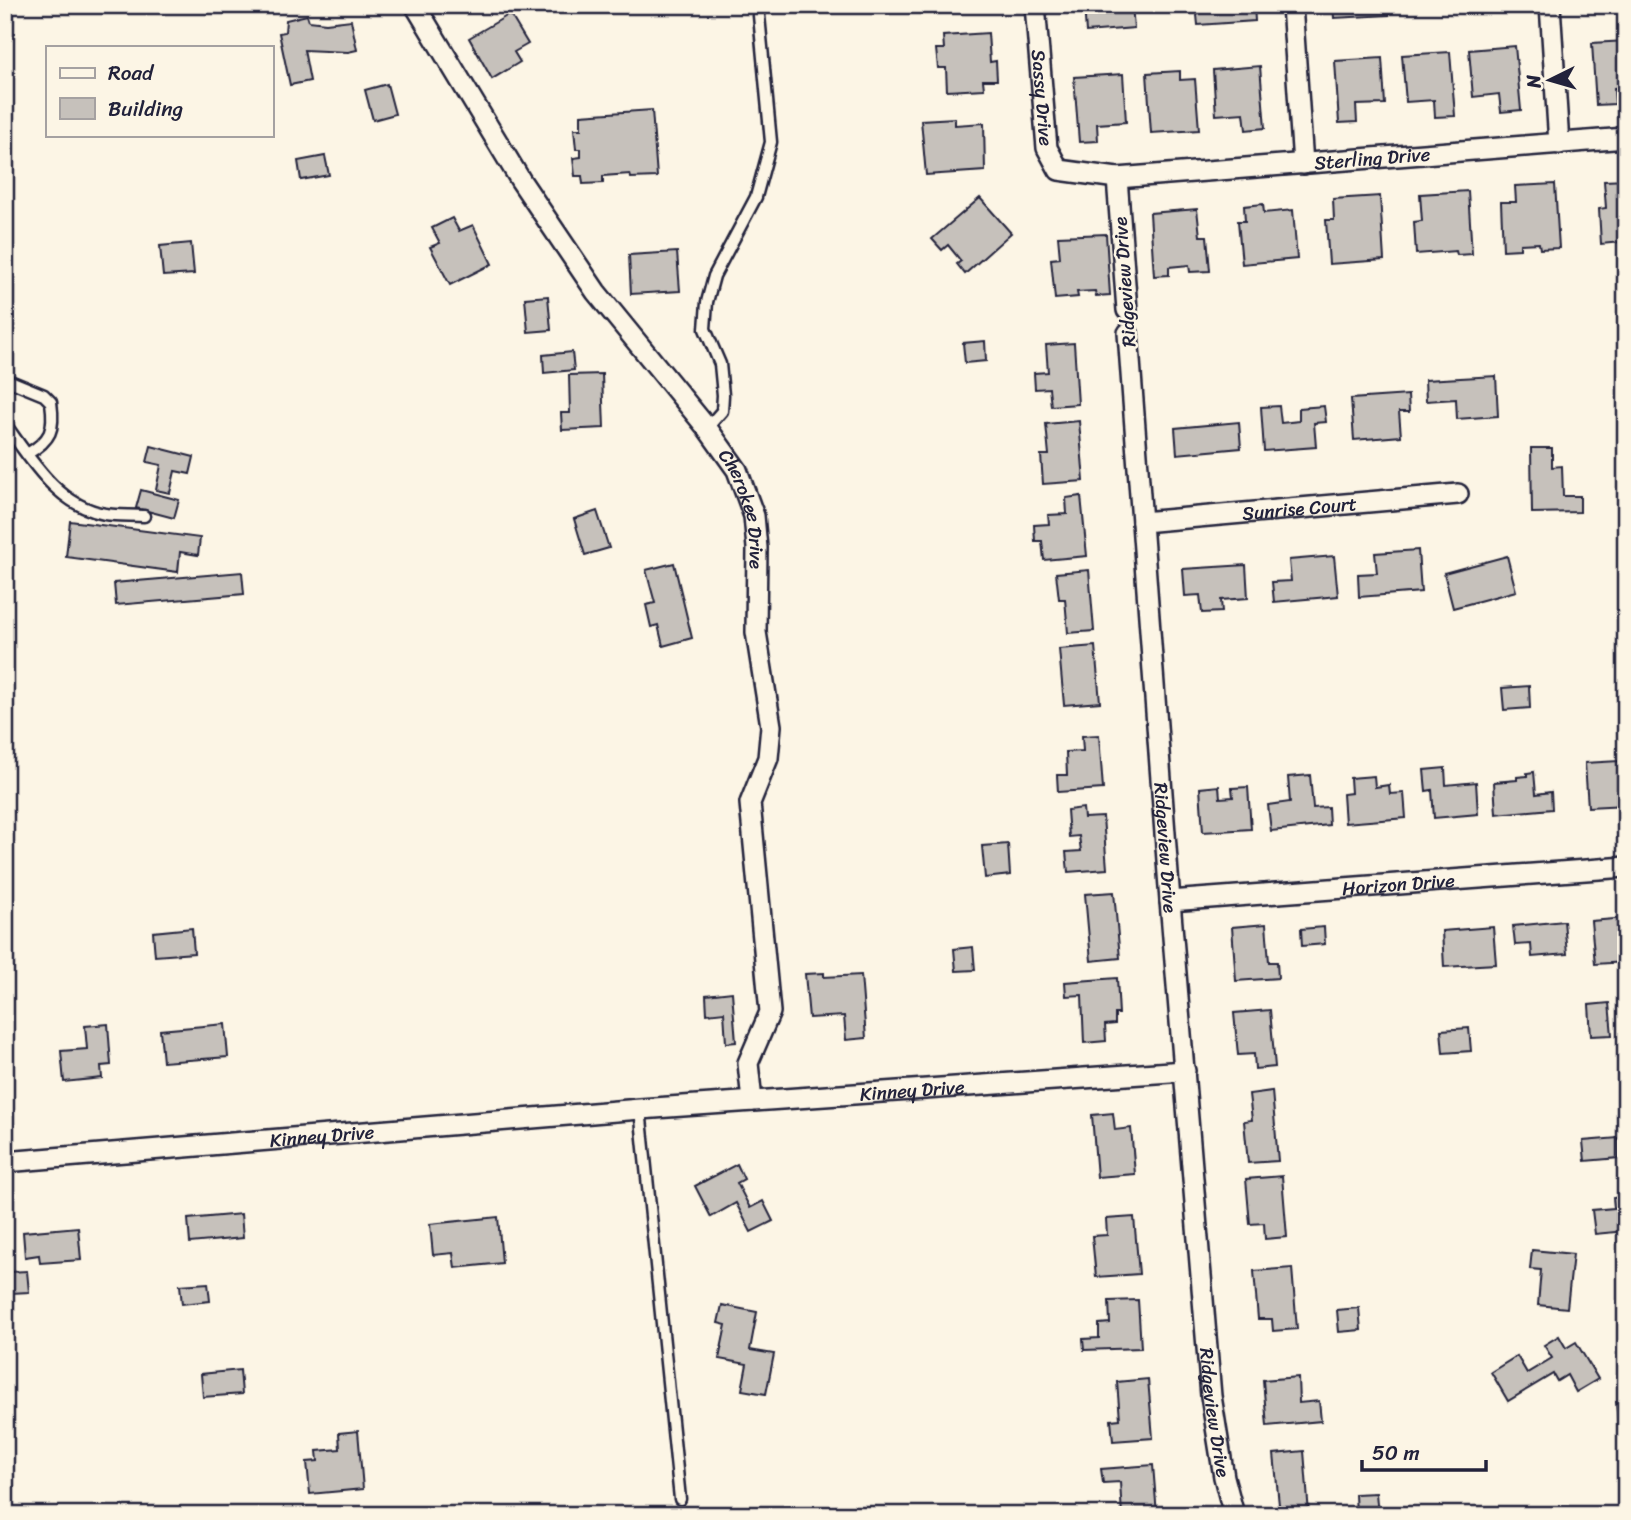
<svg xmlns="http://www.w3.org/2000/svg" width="1631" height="1520" font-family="Sriracha,sans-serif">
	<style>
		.building { fill: #c6c1bb; stroke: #22223b; stroke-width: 2 }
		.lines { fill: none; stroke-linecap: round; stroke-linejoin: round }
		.service-casing { stroke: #22223b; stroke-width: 15 }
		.minor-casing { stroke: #22223b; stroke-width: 24 }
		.service { stroke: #fcf5e5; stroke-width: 10 }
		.minor { stroke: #fcf5e5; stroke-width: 19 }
		.labels { text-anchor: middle; stroke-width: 5; stroke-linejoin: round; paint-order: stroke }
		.street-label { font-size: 19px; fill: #22223b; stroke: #fcf5e5 }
	</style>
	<rect width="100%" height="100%" fill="#fcf5e5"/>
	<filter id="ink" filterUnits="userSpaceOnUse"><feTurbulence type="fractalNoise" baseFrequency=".0143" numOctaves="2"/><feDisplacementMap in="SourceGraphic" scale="14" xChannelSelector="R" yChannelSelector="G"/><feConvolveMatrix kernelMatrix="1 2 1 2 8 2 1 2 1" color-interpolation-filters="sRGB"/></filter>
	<g filter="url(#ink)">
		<g class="building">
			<polygon points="1084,5 1132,5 1134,28 1086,32"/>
			<polygon points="1196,5 1254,5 1255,21 1198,25"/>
			<polygon points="1333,5 1388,5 1389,15 1334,18"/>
			<polygon points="510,14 528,44 514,52 520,62 492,79 469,38"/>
			<polygon points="307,15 309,21 326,23 351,20 357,50 348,52 304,50 310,81 290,85 279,33 285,32 286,20"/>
			<polygon points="988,33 990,62 996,61 997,80 983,80 984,89 947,91 946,68 938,68 936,49 944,49 943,36"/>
			<polygon points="1626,41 1626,87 1614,88 1615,104 1596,105 1592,43"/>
			<polygon points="1515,46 1521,110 1501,112 1499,94 1473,97 1469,50"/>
			<polygon points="1450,52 1455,116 1435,117 1434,100 1406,102 1402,55"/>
			<polygon points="1382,58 1385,104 1356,105 1357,122 1339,123 1335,61"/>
			<polygon points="1260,66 1265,128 1246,130 1244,113 1216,115 1213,70"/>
			<polygon points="1180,71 1180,80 1195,79 1199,130 1151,133 1147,73"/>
			<polygon points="1123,74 1126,122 1097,124 1098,141 1079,142 1074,77"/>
			<polygon points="387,84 395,114 373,120 365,90"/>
			<polygon points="652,110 657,177 631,178 630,174 603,176 603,183 583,184 582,176 575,176 573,158 581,157 581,149 576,149 574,129 581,129 581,115"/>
			<polygon points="955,118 955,125 984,123 985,171 926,175 921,120"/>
			<polygon points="325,156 329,175 301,180 298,161"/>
			<polygon points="1626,180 1626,235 1620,235 1621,242 1601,244 1599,209 1606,208 1604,181"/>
			<polygon points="1555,184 1559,248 1540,249 1539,243 1520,244 1520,249 1503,250 1501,202 1516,202 1515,186"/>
			<polygon points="1468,191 1472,254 1457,255 1456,251 1416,254 1414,222 1422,221 1420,194"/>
			<polygon points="1380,196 1384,260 1329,264 1326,220 1334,220 1333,199"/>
			<polygon points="980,198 1011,233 965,274 957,264 961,261 948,245 942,250 932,239"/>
			<polygon points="1263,204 1264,213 1293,210 1297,259 1242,264 1238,221 1245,221 1244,206"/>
			<polygon points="1197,209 1200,236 1207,236 1210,271 1190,272 1189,265 1169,267 1169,275 1154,276 1150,213"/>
			<polygon points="452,218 459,231 473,225 492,264 450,285 430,247 440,243 432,228"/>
			<polygon points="1106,234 1110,295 1096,296 1095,291 1077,292 1078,297 1055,299 1051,259 1060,258 1058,236"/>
			<polygon points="191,243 194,274 163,276 160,246"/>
			<polygon points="677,252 680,291 631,294 629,255"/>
			<polygon points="548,296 551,330 528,332 525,298"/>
			<polygon points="985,341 986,361 965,363 963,343"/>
			<polygon points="1074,343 1078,404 1051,406 1049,388 1035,389 1034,373 1048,372 1046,345"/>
			<polygon points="572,352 574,370 544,373 543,355"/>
			<polygon points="602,374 604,428 562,430 561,413 570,413 569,375"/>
			<polygon points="1496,376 1498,416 1457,419 1456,399 1426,401 1425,380"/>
			<polygon points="1408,395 1409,412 1399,412 1401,436 1354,440 1351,399"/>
			<polygon points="1279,406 1281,423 1299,421 1299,408 1324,406 1326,422 1314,423 1316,447 1264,451 1261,407"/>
			<polygon points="1079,421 1084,481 1043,484 1041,455 1049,455 1046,424"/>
			<polygon points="1239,422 1241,448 1177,454 1175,428"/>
			<polygon points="151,446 194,457 190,474 175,471 170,493 156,490 161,465 147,462"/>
			<polygon points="1531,448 1552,448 1552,467 1562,466 1563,496 1580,496 1580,512 1532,513"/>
			<polygon points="141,490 179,500 174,518 136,508"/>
			<polygon points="1081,496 1087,556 1044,560 1042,541 1035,541 1034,525 1049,524 1048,515 1067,514 1066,498"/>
			<polygon points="597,511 609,548 585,555 574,519"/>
			<polygon points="70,521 200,538 198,555 180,552 178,572 66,557"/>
			<polygon points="1418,550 1421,592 1359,597 1358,574 1377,573 1375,553"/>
			<polygon points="1334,556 1338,596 1274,602 1272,582 1291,581 1289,560"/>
			<polygon points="1507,556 1516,591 1453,608 1444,573"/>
			<polygon points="674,563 692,638 663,646 658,625 651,627 646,605 655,603 646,570"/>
			<polygon points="1246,565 1248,598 1221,600 1222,612 1202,613 1200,595 1185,596 1183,569"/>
			<polygon points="1089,570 1094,631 1068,633 1065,599 1059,599 1056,573"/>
			<polygon points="242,572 244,594 116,605 114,583"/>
			<polygon points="1095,646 1100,702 1064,705 1059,649"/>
			<polygon points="1529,686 1530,708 1504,710 1502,688"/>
			<polygon points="1099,735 1103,789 1058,792 1057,775 1067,775 1066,752 1083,751 1082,736"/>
			<polygon points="1619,761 1620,774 1626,773 1626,805 1588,807 1585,763"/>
			<polygon points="1445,768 1446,785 1476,782 1478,814 1434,818 1432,790 1426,791 1424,770"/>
			<polygon points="1534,772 1536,794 1551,792 1552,809 1496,814 1494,782 1517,780 1517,777 1527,776 1527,773"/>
			<polygon points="1310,775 1313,808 1328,807 1329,825 1271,831 1268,805 1290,802 1288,777"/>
			<polygon points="1374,776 1375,787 1389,785 1390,794 1404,793 1406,818 1345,823 1343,794 1351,793 1350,778"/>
			<polygon points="1219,786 1220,798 1233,797 1232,788 1248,787 1251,829 1203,832 1200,788"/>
			<polygon points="1083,808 1084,818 1103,817 1107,869 1068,872 1066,852 1081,851 1079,836 1069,837 1067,810"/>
			<polygon points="1008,844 1010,875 985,878 982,846"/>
			<polygon points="1114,892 1120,958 1091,961 1085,894"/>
			<polygon points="1626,918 1626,962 1595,964 1591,921"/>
			<polygon points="1564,921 1567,954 1532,957 1531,944 1515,945 1513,926"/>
			<polygon points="1266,924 1269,962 1277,962 1278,978 1236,981 1232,927"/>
			<polygon points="1324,927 1325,944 1302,946 1301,929"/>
			<polygon points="1493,927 1496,964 1444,967 1442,931"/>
			<polygon points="192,928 194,953 155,956 153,932"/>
			<polygon points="973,947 975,970 956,971 954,949"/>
			<polygon points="824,973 824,977 861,975 866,1038 846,1040 844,1016 809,1018 805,974"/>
			<polygon points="1117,978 1119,1014 1115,1014 1115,1024 1105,1025 1106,1041 1084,1043 1082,995 1066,996 1065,982"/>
			<polygon points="732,992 736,1042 726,1043 724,1012 707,1014 706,995"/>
			<polygon points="1609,1003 1612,1035 1591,1036 1589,1005"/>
			<polygon points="1270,1010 1275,1067 1255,1069 1254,1054 1238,1055 1234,1013"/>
			<polygon points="108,1024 111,1065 101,1066 102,1078 64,1082 61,1051 87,1049 85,1026"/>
			<polygon points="225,1024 228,1057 163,1062 160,1030"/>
			<polygon points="1469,1028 1471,1051 1443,1053 1441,1030"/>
			<polygon points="1272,1091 1278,1161 1248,1163 1244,1121 1252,1120 1249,1094"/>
			<polygon points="1113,1113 1115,1130 1131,1128 1135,1174 1097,1177 1092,1115"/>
			<polygon points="1618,1138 1619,1158 1585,1161 1583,1141"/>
			<polygon points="737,1164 744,1179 737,1183 750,1208 763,1201 773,1221 751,1232 736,1203 711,1217 695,1186"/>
			<polygon points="1282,1176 1287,1237 1265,1239 1264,1223 1250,1224 1246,1179"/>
			<polygon points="1626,1196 1626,1231 1595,1234 1592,1210 1614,1208 1613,1198"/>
			<polygon points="241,1214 243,1238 190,1243 188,1219"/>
			<polygon points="498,1217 502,1263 455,1268 453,1253 433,1255 430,1224"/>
			<polygon points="1134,1217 1139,1274 1096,1277 1092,1236 1107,1235 1106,1219"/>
			<polygon points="78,1227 81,1260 40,1263 39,1255 25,1257 23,1232"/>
			<polygon points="1532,1250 1573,1254 1567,1308 1538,1305 1541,1270 1530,1269"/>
			<polygon points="1292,1268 1297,1329 1273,1331 1272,1319 1258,1319 1254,1271"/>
			<polygon points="27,1271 29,1292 11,1293 9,1272"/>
			<polygon points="208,1283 210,1301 182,1304 180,1285"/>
			<polygon points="1138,1300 1141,1348 1084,1350 1083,1339 1099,1338 1099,1324 1110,1323 1109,1301"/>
			<polygon points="722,1305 757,1312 750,1350 774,1354 766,1394 742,1390 747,1364 719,1359 726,1325 718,1323"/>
			<polygon points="1359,1308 1361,1330 1339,1332 1337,1310"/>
			<polygon points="1559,1336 1566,1348 1576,1342 1598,1379 1576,1392 1567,1375 1557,1381 1553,1374 1508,1401 1491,1372 1517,1356 1527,1373 1552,1358 1544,1345"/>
			<polygon points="240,1370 242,1394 203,1397 201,1374"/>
			<polygon points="1298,1377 1299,1403 1319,1401 1321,1421 1267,1426 1263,1380"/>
			<polygon points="1148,1379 1153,1438 1113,1441 1111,1420 1120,1419 1117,1382"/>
			<polygon points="1616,1401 1626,1401 1626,1422 1618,1423"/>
			<polygon points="358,1431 363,1489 310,1494 307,1462 318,1461 317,1451 340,1449 339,1433"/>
			<polygon points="1304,1451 1309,1514 1280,1515 1274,1454"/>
			<polygon points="1153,1465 1157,1515 1122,1515 1120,1482 1103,1483 1101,1469"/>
			<polygon points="1376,1493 1378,1515 1356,1515 1355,1494"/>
		</g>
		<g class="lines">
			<g class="service-casing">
				<g id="service">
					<path d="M5,379L44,395L51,402C55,430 51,440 27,454"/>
					<path d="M5,424C31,460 58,506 105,514C118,516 132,515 144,516"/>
					<polyline points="707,428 722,411 723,395 720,364 705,329 707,302 714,276 756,197 771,142 758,5"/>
					<polyline points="640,1109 680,1499"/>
				</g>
			</g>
			<g class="minor-casing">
				<g id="minor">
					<path id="s1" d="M415,5L521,181L596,292L707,428L737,470L754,516L757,548L756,632L771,726L768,758L750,803L770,1012L748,1063L752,1101"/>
					<path id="s2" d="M1035,5L1047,148L1059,170L1117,178L1626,138"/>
					<polyline points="1292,5 1303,164"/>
					<polyline points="1550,5 1559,144"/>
					<polyline points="1117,178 1127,310"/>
					<path id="s3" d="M1128,333L1170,901L1211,1396L1224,1477L1234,1515"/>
					<path id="s4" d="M1142,522L1458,494"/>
					<path id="s5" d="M1170,901L1626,867"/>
					<path id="s6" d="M5,1162L640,1109L1185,1071"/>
				</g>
			</g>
			<use href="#service" class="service"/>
			<use href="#minor" class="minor"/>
		</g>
	</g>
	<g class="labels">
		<g class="street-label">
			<text dy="7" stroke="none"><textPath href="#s2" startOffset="93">Sassy Drive</textPath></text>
			<text dy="7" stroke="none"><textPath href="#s2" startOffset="483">Sterling Drive</textPath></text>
			<text transform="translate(1124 282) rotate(-94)" y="7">Ridgeview Drive</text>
			<text dy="7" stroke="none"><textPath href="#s4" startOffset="158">Sunrise Court</textPath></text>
			<text dy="7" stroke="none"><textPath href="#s1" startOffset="606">Cherokee Drive</textPath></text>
			<text dy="7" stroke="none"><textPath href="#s3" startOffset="516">Ridgeview Drive</textPath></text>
			<text dy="7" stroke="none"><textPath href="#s5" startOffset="229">Horizon Drive</textPath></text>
			<text dy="7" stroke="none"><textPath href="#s6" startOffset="910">Kinney Drive</textPath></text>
			<text dy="7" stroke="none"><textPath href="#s6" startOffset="318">Kinney Drive</textPath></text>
			<text dy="7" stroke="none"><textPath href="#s3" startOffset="1083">Ridgeview Drive</textPath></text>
		</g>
	</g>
	<rect width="1631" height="1520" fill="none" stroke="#fcf5e5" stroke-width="28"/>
	<rect x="14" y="14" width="1603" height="1492" fill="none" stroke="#22223b" stroke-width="2.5" filter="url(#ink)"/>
	<rect x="46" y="46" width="228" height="91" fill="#fcf5e5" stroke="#a5a1a1" stroke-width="2"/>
	<rect x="60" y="68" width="35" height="10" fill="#fcf5e5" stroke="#a5a1a1" stroke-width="2"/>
	<text x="108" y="80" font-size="21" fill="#22223b">Road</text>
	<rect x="60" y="98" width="35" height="21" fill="#c6c1bb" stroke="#a5a1a1" stroke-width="2"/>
	<text x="108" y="116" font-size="21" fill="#22223b">Building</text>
	<g transform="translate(1550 80) rotate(265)" stroke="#fcf5e5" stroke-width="5" paint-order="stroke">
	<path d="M0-5L12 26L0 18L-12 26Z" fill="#22223b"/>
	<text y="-10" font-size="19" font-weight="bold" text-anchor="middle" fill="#22223b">N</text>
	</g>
	<path d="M1362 1460v10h124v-10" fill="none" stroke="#22223b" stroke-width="3.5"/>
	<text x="1372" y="1460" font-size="21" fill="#22223b" stroke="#fcf5e5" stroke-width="5" paint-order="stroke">50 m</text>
</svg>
